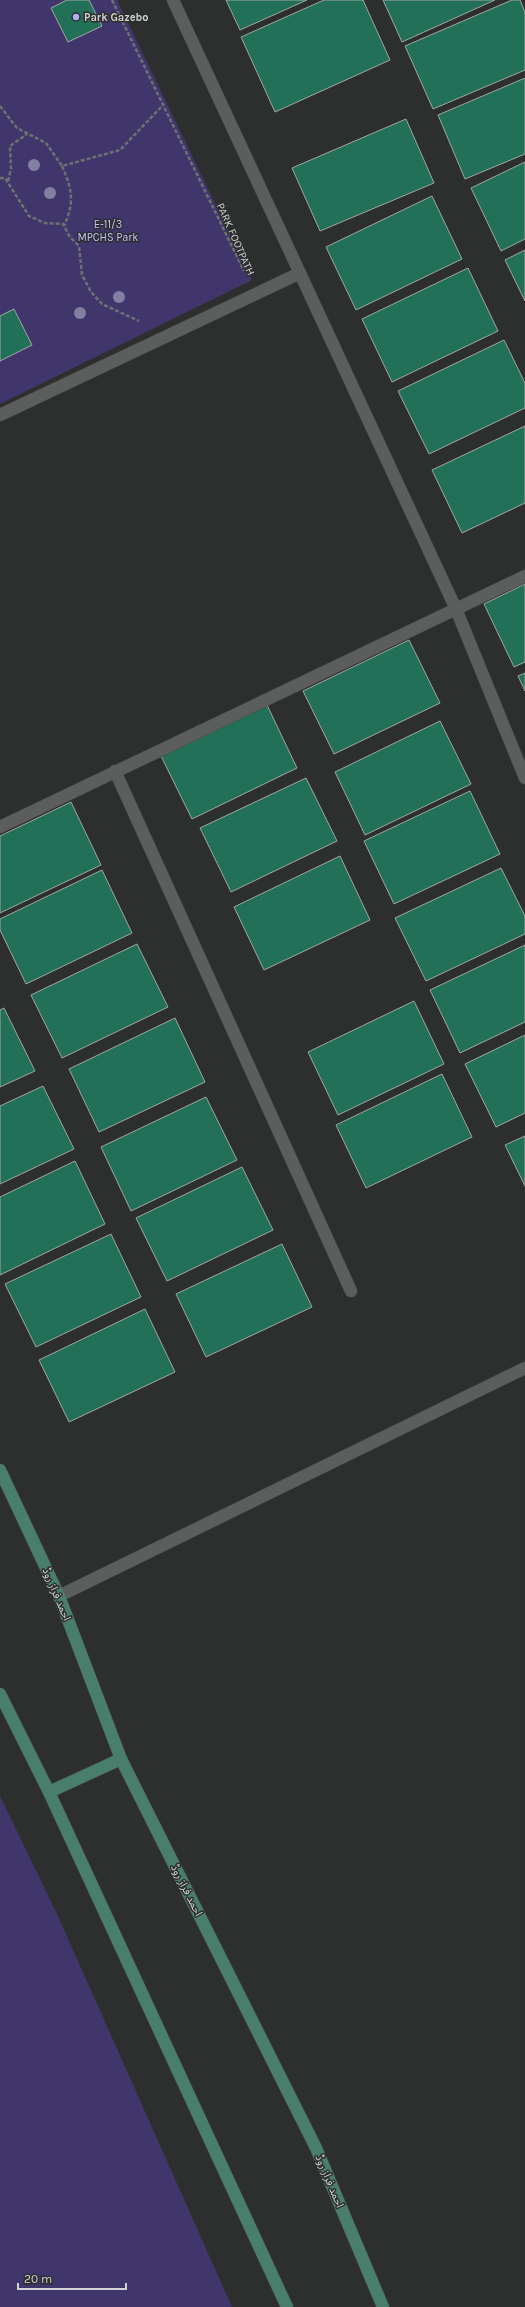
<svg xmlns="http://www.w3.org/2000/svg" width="525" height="2307" font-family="Karla,'Noto Sans Arabic',sans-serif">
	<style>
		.green { fill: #41366c }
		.building { fill: #227058; stroke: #a3a6a5 }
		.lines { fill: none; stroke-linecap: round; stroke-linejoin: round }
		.minor-casing { stroke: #4a4c4b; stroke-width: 13 }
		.major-casing { stroke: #4a4c4b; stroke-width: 13 }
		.path { stroke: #6e7170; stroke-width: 2.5; stroke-dasharray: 4 2; stroke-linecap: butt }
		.minor { stroke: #5b5e5d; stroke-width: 12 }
		.major { stroke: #497e6d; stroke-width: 12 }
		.tree { fill: #8280a0 }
		.poi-dot { fill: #b6acf8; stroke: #2c2f2e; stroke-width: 1.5 }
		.labels { text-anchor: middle; stroke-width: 3; stroke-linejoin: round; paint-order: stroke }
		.poi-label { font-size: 11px; font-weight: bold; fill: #d2d4d3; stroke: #2c2f2e; text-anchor: start }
		.park-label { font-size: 11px; fill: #c9c2fd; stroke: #2c2f2e }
		.street-label { font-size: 11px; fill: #d2d4d3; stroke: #2c2f2e }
	</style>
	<rect width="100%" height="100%" fill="#2c2f2e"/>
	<g class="green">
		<polygon points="0,0 117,0 252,280 0,404"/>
		<polygon points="0,1796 57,1914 232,2307 0,2307"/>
	</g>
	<g class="building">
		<polygon points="67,0 89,0 102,26 68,42 51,8"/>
		<polygon points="226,0 307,0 240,30"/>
		<polygon points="324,0 363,0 390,60 275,112 241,37"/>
		<polygon points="383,0 495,0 402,42"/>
		<polygon points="512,0 520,0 525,12 525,70 433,109 405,46"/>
		<polygon points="525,78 525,154 465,179 438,115"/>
		<polygon points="406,119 434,183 320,231 292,168"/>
		<polygon points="525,162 525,239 501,251 471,188"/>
		<polygon points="432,196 462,259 356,310 326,247"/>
		<polygon points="525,250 525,301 505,260"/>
		<polygon points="468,268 498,331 392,382 362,319"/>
		<polygon points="14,309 32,345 0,361 0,316"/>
		<polygon points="504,340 525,383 525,408 429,454 398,391"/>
		<polygon points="525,426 525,503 462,533 432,470"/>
		<polygon points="525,584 525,662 514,667 484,604"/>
		<polygon points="409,640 440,703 334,754 303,691"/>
		<polygon points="525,673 525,691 518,676"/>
		<polygon points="267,705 297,768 192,819 161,756"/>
		<polygon points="440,721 471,784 365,835 335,772"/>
		<polygon points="306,778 337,841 231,892 200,828"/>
		<polygon points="470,791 500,854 394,904 364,841"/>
		<polygon points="71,802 101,865 0,913 0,836"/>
		<polygon points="340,856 370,920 264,970 234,907"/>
		<polygon points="501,868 525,916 525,934 426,981 395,918"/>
		<polygon points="102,870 132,933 26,984 0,930 0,919"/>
		<polygon points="137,944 168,1007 62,1058 31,995"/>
		<polygon points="525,945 525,1022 460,1053 430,990"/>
		<polygon points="414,1001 444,1064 338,1115 308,1052"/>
		<polygon points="4,1008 35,1071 0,1087 0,1010"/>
		<polygon points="175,1018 205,1082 99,1132 69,1069"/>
		<polygon points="525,1035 525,1113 496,1127 465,1064"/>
		<polygon points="442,1074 472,1137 366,1188 336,1125"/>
		<polygon points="43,1086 74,1149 0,1184 0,1106"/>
		<polygon points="206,1097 237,1160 131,1211 101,1147"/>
		<polygon points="525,1136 525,1186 505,1145"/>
		<polygon points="75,1161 105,1224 0,1275 0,1197"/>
		<polygon points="242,1167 273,1230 167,1281 136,1218"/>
		<polygon points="111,1234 141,1297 36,1347 5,1284"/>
		<polygon points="282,1244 312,1307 206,1357 176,1294"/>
		<polygon points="145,1309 175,1372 69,1422 39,1360"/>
	</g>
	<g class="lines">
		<g class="minor-casing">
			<g id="minor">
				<polyline points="173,0 456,609 525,778"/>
				<polyline points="0,415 300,273"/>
				<polyline points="115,771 351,1291"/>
				<polyline points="0,827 525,576"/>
				<polyline points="59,1596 525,1368"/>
			</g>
		</g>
		<g class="major-casing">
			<g id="major">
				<polyline points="0,1470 59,1596 121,1759 316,2148 383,2307"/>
				<polyline points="0,1694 49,1792 287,2307"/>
				<polyline points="49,1792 121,1759"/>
			</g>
		</g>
		<g class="path">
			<polyline points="112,0 244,271"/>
			<polyline points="0,106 17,128 46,143 62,166 120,150 164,104"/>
			<path d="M62,166C72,189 75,202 64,226"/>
			<polyline points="0,178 5,178 29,216 45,223 63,224 70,237 79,246 82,275 91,292 102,304 139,321"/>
			<polyline points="8,181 11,169 10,146 27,134"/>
		</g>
		<use href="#minor" class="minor"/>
		<use href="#major" class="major"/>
	</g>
	<g class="tree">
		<circle cx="34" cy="165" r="6"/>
		<circle cx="50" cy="193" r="6"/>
		<circle cx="119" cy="297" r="6"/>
		<circle cx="80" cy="313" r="6"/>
	</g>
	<circle class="poi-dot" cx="76" cy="17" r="4"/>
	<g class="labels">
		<g class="poi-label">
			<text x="84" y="21">Park Gazebo</text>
		</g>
		<g class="park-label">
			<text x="108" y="228">E-11/3<tspan x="108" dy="13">MPCHS Park</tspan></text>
		</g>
		<g class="street-label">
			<text transform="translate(236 239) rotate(66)" y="4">PARK FOOTPATH</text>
			<text transform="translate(57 1594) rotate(67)" y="4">احمد فراز روڈ</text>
			<text transform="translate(187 1890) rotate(63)" y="4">احمد فراز روڈ</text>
			<text transform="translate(330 2181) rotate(67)" y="4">احمد فراز روڈ</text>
		</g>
	</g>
	<path d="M18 2283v6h108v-6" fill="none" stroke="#d2d4d3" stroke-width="2"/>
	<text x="24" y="2283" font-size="12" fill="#d2d4d3" stroke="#2c2f2e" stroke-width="3" paint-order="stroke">20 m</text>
</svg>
